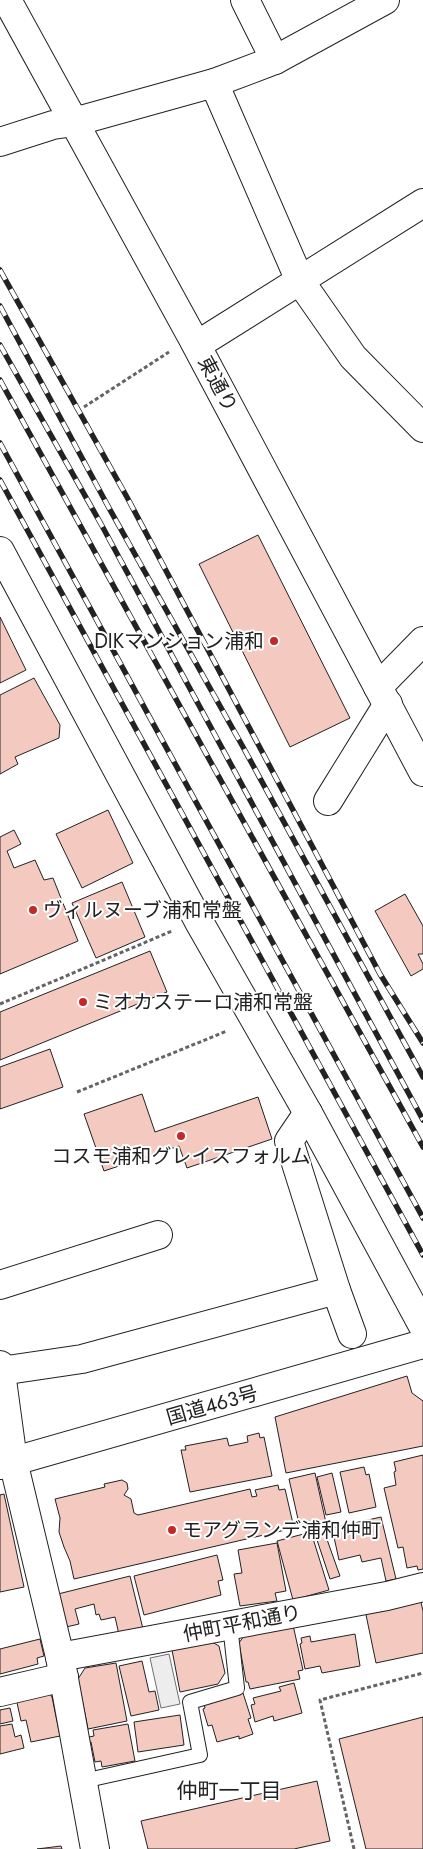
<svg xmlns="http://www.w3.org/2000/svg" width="423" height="1849" font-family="Jost,'Noto Sans JP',sans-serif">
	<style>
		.parking { fill: #ededed; stroke: #6f6f6f }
		.building { fill: #f3c9c0; stroke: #222 }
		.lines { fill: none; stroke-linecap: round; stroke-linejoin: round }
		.service-casing { stroke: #222; stroke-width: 16 }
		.minor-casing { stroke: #222; stroke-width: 30 }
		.tertiary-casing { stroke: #222; stroke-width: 30 }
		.trunk-casing { stroke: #222; stroke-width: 30 }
		.path { stroke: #646464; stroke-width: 3; stroke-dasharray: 4 2.5; stroke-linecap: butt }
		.service { stroke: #fff; stroke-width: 14 }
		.minor { stroke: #fff; stroke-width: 28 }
		.tertiary { stroke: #fff; stroke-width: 28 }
		.trunk { stroke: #fff; stroke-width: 28 }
		.rail-casing { stroke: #222; stroke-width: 5.5 }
		.rail { stroke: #fff; stroke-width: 4; stroke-dasharray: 11; stroke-linecap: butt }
		.poi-dot { fill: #c62828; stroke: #fff; stroke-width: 2 }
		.labels { text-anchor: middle; stroke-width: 4; stroke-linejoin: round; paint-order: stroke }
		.street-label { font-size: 20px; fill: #222; stroke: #fff }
		.poi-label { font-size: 20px; fill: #222; stroke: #fff; text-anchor: start }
		.neighbourhood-label { font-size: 21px; fill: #222; stroke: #fff }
	</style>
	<rect width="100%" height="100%" fill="#fff"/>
	<polygon class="parking" points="169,1654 180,1704 161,1708 150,1658"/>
	<g class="building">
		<polygon points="258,535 350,718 290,747 199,564"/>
		<polygon points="0,617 26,670 0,683"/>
		<polygon points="34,678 60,725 59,738 15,757 18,764 0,774 0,695"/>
		<polygon points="108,810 133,863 82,888 56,834"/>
		<polygon points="14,830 21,844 7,851 14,868 35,860 44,880 53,878 78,941 0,974 0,837"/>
		<polygon points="122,882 145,937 96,958 72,903"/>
		<polygon points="405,894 423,926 423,954 418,954 423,964 423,969 411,976 375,911"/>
		<polygon points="150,951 167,992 0,1060 0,1012"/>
		<polygon points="50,1049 63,1087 0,1109 0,1067"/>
		<polygon points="142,1094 155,1132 258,1097 272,1139 187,1168 179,1146 104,1171 84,1114"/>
		<polygon points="407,1376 412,1393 423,1401 423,1446 286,1473 275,1417"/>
		<polygon points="259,1433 260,1438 264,1437 272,1476 190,1492 181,1450 186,1450 185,1446 227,1438 229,1446 248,1442 247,1436"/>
		<polygon points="423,1455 423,1569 418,1570 417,1566 407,1568 403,1547 398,1548 384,1488 396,1485 394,1472 396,1471 394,1462"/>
		<polygon points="364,1467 366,1475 369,1474 376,1507 349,1513 340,1472"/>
		<polygon points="315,1473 326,1523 300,1528 289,1479"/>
		<polygon points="332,1473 341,1512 326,1515 317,1477"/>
		<polygon points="122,1480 127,1483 128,1489 124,1495 131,1499 134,1513 138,1515 250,1489 252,1497 257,1496 255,1490 278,1485 279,1490 285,1489 294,1528 74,1579 70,1561 64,1547 59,1532 60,1518 55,1499 105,1487 104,1484"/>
		<polygon points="4,1494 24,1587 0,1592 0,1495"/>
		<polygon points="381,1517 396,1579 386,1581 381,1558 362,1562 360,1555 339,1560 332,1528"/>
		<polygon points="324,1531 340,1576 330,1579 315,1534"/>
		<polygon points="311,1532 329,1590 293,1600 277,1541"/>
		<polygon points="277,1543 286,1591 275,1593 277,1601 240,1606 234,1574 242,1573 238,1550"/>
		<polygon points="217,1555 223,1580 218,1581 221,1595 144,1615 134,1576"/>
		<polygon points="130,1576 144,1633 120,1639 115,1617 101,1620 99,1614 96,1615 94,1604 75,1609 79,1624 62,1628 54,1595"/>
		<polygon points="420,1598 423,1611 423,1653 376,1663 365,1610"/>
		<polygon points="293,1625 303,1670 298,1671 300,1679 250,1689 248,1682 246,1682 239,1643 246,1633"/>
		<polygon points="355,1634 360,1666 322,1673 320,1666 305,1669 300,1644 302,1643 301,1638 310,1636 311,1642"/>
		<polygon points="40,1639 44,1656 37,1658 38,1664 0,1674 0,1649"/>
		<polygon points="212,1642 219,1646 225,1673 218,1684 180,1692 172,1650"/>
		<polygon points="142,1661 149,1692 155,1691 159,1710 131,1716 119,1666"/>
		<polygon points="116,1663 127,1721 88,1729 78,1679 85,1668"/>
		<polygon points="294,1683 302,1713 274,1721 273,1716 255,1722 251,1705 255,1704 253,1698 281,1691 279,1687"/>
		<polygon points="48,1691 52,1697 60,1736 31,1742 26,1720 21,1721 16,1698"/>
		<polygon points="243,1693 251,1718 248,1719 253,1734 239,1739 239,1736 217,1742 212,1725 208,1726 203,1709 205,1708 204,1704"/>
		<polygon points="10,1708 13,1721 0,1724 0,1710"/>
		<polygon points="180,1715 184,1745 138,1752 134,1722"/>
		<polygon points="423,1717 423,1849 366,1849 339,1739"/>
		<polygon points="12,1724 15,1737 21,1735 24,1748 0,1754 0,1726"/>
		<polygon points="128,1724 135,1761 102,1767 101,1761 95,1762 91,1742 89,1742 89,1737 94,1736 93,1730"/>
		<polygon points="317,1781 330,1841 294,1849 148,1849 141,1821"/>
		<polygon points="61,1846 62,1849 37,1849"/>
	</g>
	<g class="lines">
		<g class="service-casing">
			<polyline id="service" points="83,1781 200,1755 190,1702 237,1688 230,1625"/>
		</g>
		<g class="minor-casing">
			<g id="minor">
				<polyline points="245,0 275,60"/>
				<polyline points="214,83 300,281 353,357 423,428"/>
				<polyline points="0,142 53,125 74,122 214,83 275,60 385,0"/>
				<polyline points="197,345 423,203"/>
				<polyline points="423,641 378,687 423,772"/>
				<polyline points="328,801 388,704"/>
				<polyline points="308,1113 289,1141 336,1290 352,1334"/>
				<polyline points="0,1285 158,1235"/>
				<polyline points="0,1365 13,1461 60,1657 95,1849"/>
				<polyline points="1,1371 82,1359 336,1290"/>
				<polyline points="60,1657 387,1596 423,1587"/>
				<polyline points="0,1692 64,1677"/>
			</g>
		</g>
		<g class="tertiary-casing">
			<g id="tertiary">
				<polyline points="7,0 192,337 378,687"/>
				<polyline points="0,551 198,920 308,1113 423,1326"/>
			</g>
		</g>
		<g class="trunk-casing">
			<polyline id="trunk" points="0,1465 423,1344"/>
		</g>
		<g class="path">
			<polyline points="84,407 169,352"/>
			<polyline points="0,1004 172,931"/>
			<polyline points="77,1092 227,1031"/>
			<polyline points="354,1849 320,1700 423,1673"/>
		</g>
		<use href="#service" class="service"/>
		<use href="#minor" class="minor"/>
		<use href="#tertiary" class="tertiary"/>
		<use href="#trunk" class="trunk"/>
		<g class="rail-casing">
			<g id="rail">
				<polyline points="0,270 128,499 380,974 423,1043"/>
				<polyline points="0,306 109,508 243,747 423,1077"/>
				<polyline points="0,345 101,524 423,1120"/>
				<polyline points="0,380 423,1147"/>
				<polyline points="0,443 423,1218"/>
				<polyline points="0,480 423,1255"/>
			</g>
		</g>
		<use href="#rail" class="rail"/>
	</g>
	<g class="poi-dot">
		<circle cx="274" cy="641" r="5"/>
		<circle cx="33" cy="910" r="5"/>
		<circle cx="83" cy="1002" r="5"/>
		<circle cx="181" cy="1136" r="5"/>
		<circle cx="172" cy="1530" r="5"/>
	</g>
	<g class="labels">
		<g class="street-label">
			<text transform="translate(218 384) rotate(62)" y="7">東通り</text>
			<text transform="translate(212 1405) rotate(-16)" y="7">国道463号</text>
			<text transform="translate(242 1623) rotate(-11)" y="7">仲町平和通り</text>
		</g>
		<g class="poi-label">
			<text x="264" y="648" text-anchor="end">DIKマンション浦和</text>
			<text x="43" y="917">ヴィルヌーブ浦和常盤</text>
			<text x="93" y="1009">ミオカステーロ浦和常盤</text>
			<text x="181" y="1163" text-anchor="middle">コスモ浦和グレイスフォルム</text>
			<text x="182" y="1537">モアグランデ浦和仲町</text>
		</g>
		<g class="neighbourhood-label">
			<text x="229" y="1798">仲町一丁目</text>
		</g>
	</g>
</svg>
